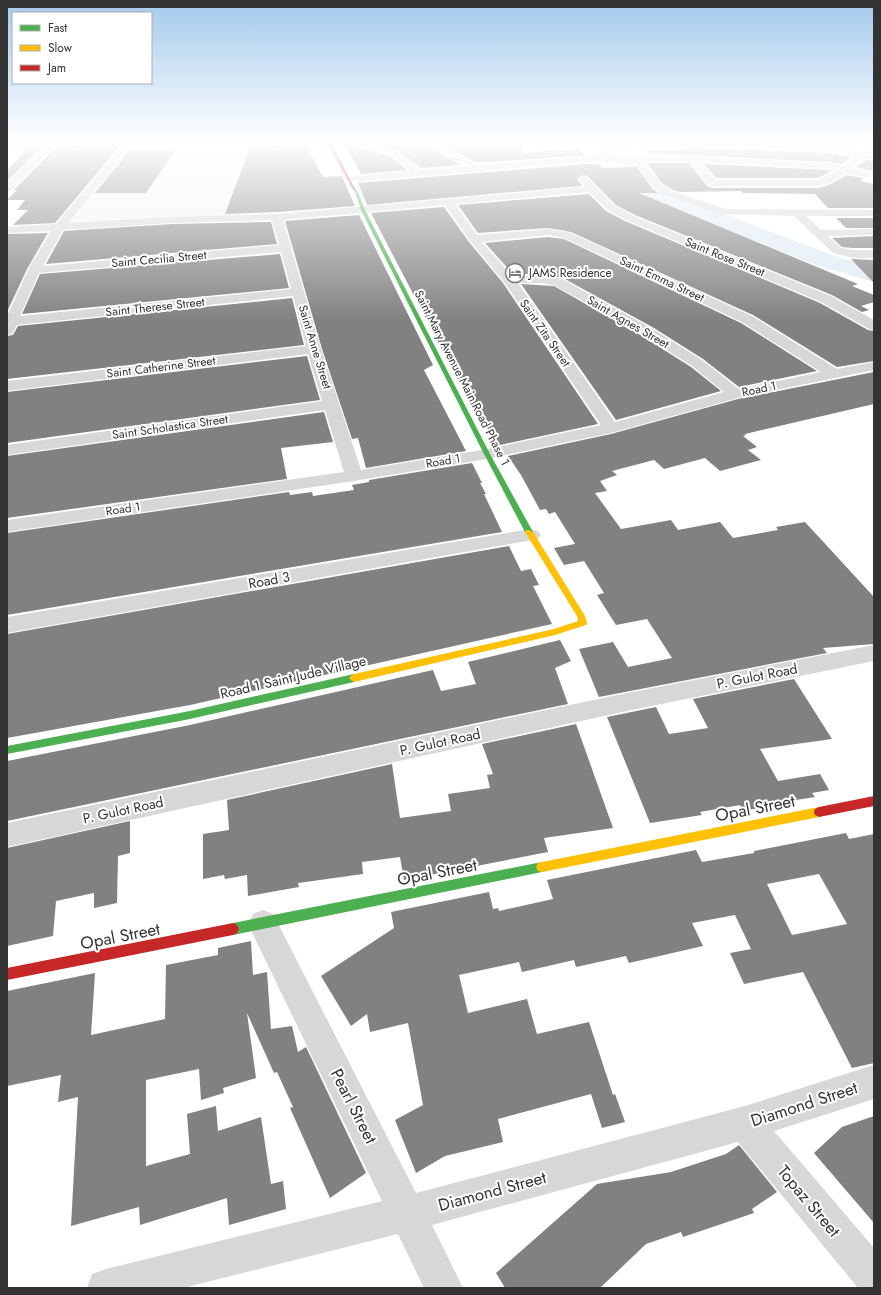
<svg xmlns="http://www.w3.org/2000/svg" width="881" height="1295" font-family="Jost,sans-serif">
	<style>
		.green { fill: #f1f5ed }
		.lines { fill: none; stroke-linecap: round; stroke-linejoin: round }
		.river { fill: #ddebf3; fill-rule: evenodd }
		.building { fill: #818181; fill-rule: evenodd }
		.street { fill: #d7d7d7; fill-rule: evenodd }
		.fast { fill: #4caf50; fill-rule: evenodd }
		.slow { fill: #ffc107; fill-rule: evenodd }
		.jam { fill: #c62828; fill-rule: evenodd }
		.labels { text-anchor: middle; stroke-width: 4; stroke-linejoin: round; paint-order: stroke }
		.far-street-label { font-size: 12px; fill: #333; stroke: #fff }
		.far-poi-label { font-size: 12px; fill: #333; stroke: #fff; text-anchor: start }
		.street-label { font-size: 14px; fill: #333; stroke: #fff }
		.near-street-label { font-size: 17px; fill: #333; stroke: #fff }
	</style>
	<rect width="100%" height="100%" fill="#fff"/>
	<polygon class="green" points="139,140 320,140 327,158 248,164 255,213 74,225 66,223 133,142"/>
	<g class="lines">
		<polygon class="river" points="627,140 651,140 649,143 634,149 627,156 633,159 657,186 672,194 832,255 874,268 874,282 816,265 658,202 643,194 621,167 613,162 609,155 622,141"/>
	</g>
	<g class="building">
		<polygon points="106,140 125,140 55,223 13,225 28,210 17,210 25,200 7,200 17,190 14,190 57,146 101,144"/>
		<polygon points="280,140 303,140 323,177 342,176 355,206 277,212 225,214 250,148 280,145"/>
		<polygon points="342,140 355,140 352,143 354,146 390,156 407,170 361,174"/>
		<polygon points="362,140 417,140 461,165 421,168 397,150"/>
		<polygon points="433,140 521,140 522,153 579,149 585,155 477,163"/>
		<polygon points="721,140 769,141 769,140 820,140 822,143 828,144"/>
		<polygon points="684,147 832,153 832,155 835,154 852,157 843,164 830,162 648,153 647,150 684,150"/>
		<polygon points="28,148 41,148 7,181 7,171"/>
		<polygon points="176,149 146,193 95,193 130,150"/>
		<polygon points="866,160 874,161 874,168 871,171 856,167"/>
		<polygon points="647,163 689,163 707,186 712,188 819,188 831,184 846,175 863,178 860,181 874,184 874,208 828,208 815,194 743,193 741,191 680,192 673,190 662,183"/>
		<polygon points="586,164 599,164 602,168 637,167 652,189 658,193 639,193 858,284 852,286 874,295 874,302 861,306 869,310 862,312 832,295 635,215 616,205 587,176 583,175 577,179 582,186 367,205 358,183"/>
		<polygon points="704,164 830,170 832,171 818,178 716,178"/>
		<polygon points="589,194 606,211 625,221 820,303 868,330 874,331 874,361 837,367 753,315 571,232 548,228 478,233 458,205"/>
		<polygon points="444,207 469,242 503,283 598,424 500,445 497,442 472,407 371,213"/>
		<polygon points="359,215 433,365 424,370 466,451 366,468 358,438 352,439 322,349 285,221"/>
		<polygon points="836,218 874,218 874,228 846,228"/>
		<polygon points="271,222 277,244 46,264 64,231 172,224"/>
		<polygon points="48,233 27,269 7,312 7,234"/>
		<polygon points="874,236 874,248 853,248 842,247 832,238"/>
		<polygon points="548,237 564,239 741,323 817,371 739,387 703,359 654,328 563,278 541,274 513,274 485,243"/>
		<polygon points="280,254 289,288 22,314 40,274"/>
		<polygon points="851,259 874,260 874,283"/>
		<polygon points="521,284 554,286 642,336 691,367 721,391 616,420"/>
		<polygon points="292,298 304,345 7,379 7,336 13,335 18,326"/>
		<polygon points="307,356 320,400 7,443 7,392"/>
		<polygon points="874,372 874,404 745,434 746,435 743,436 757,447 748,450 761,460 720,471 705,458 664,469 654,460 612,471 617,475 600,481 607,491 595,493 621,529 671,520 678,530 720,522 733,538 778,530 776,527 805,522 874,597 874,644 823,648 827,653 599,697 579,649 613,642 628,667 672,658 647,619 616,625 597,595 604,593 584,561 564,565 554,548 575,544 555,512 549,514 546,509 540,510 521,475 508,456 611,434 738,399"/>
		<polygon points="324,412 333,442 281,448 287,479 7,518 7,456"/>
		<polygon points="472,463 482,483 480,483 486,494 484,494 502,532 7,615 7,533 289,492 290,495 312,492 313,496 354,490 352,485 369,482 369,480"/>
		<polygon points="509,546 521,571 531,569 539,585 533,586 552,624 190,705 7,738 7,634"/>
		<polygon points="560,640 571,661 555,668 568,704 7,821 7,761 190,725 433,670 441,691 476,684 468,662"/>
		<polygon points="794,679 832,739 760,749 778,781 820,774 829,790 812,793 815,797 765,805 766,807 743,811 740,805 700,812 702,815 650,823 607,717 656,707 669,734 708,728 693,699"/>
		<polygon points="576,724 613,828 544,838 548,852 404,880 400,857 362,862 363,874 298,883 299,887 248,896 247,875 225,879 224,875 203,879 203,834 229,830 227,800 392,764 400,818 451,811 448,794 490,788 487,775 493,774 482,744"/>
		<polygon points="130,821 130,853 118,856 117,903 94,908 94,893 56,901 53,936 7,946 7,848"/>
		<path d="M846,833L849,839L874,834V1063L852,1068L803,972L744,984L730,953L751,949L735,915L692,923L703,946L629,963L626,956L576,967L574,960L522,972L519,962L459,975L468,1013L527,999L537,1034L589,1022L613,1095L615,1094L625,1122L602,1128L591,1094L498,1119L503,1142L445,1156L416,1173L395,1120L423,1105L408,1023L370,1032L367,1014L351,1026L321,976L394,928L391,912L489,892L493,909L498,908L499,911L553,899L547,880L696,850L702,862L754,853V851ZM819,874L847,924L792,935L767,884Z"/>
		<polygon points="251,941 253,975 267,972 271,1029 292,1026 298,1052 306,1047 366,1173 330,1198 290,1108 293,1107 277,1072 274,1073 247,1013 256,1078 223,1088 224,1093 201,1100 199,1069 146,1080 146,1166 190,1154 187,1114 216,1106 218,1131 261,1117 271,1184 283,1181 286,1209 229,1225 227,1198 140,1225 139,1207 71,1226 78,1097 58,1102 61,1075 7,1086 7,991 95,973 91,1035 165,1019 166,965 218,955 218,948"/>
		<polygon points="874,1116 874,1223 814,1153 842,1127"/>
		<polygon points="739,1145 777,1192 752,1209 754,1213 683,1237 681,1232 646,1244 600,1288 505,1288 496,1273 597,1184 671,1172 726,1154"/>
	</g>
	<g class="lines">
		<g class="street">
			<polygon points="52,140 105,140 101,143 56,145 11,191 7,192 7,183 45,146 7,148 7,142"/>
			<path d="M127,140H136L68,223L172,217L277,214L585,187L578,179L583,176L586,177L615,206L634,216L831,296L874,320V330L869,329L821,302L626,220L607,210L590,192L455,204L477,235L548,229L571,233L752,316L837,369L874,362V370L738,398L611,433L487,459L354,481L7,532V520L344,472L325,410L7,455V445L322,401L308,354L7,391V381L306,346L293,296L17,325L12,334L7,335V316L28,270L51,231L7,233V227L56,224ZM445,205L470,241L504,282L601,425L487,449L361,470L321,349L283,220ZM272,220L279,245L43,266L63,230L172,223ZM548,235L564,238L742,322L821,372L739,389L702,360L653,329L562,279L541,275L512,276L482,242ZM281,252L291,289L20,316L39,273ZM518,283H541L554,285L643,335L692,366L724,392L615,422Z"/>
			<path d="M357,140L397,151L421,170L466,166L418,140L432,141L477,165L594,156L612,143L620,140H632L618,147L605,157H637L648,154L830,163L843,166L856,156L832,152L676,145L672,142L674,140H688L832,146L863,152L874,148V160L866,158L852,168L874,173V179L846,173L830,183L819,186H712L708,185L690,162L644,161L661,184L672,191L726,209L874,210V216H806L821,230L874,229V235L828,236L841,248L853,250H874V258H853L833,253L794,216L721,214L664,195L653,188L636,163L586,162L350,182L347,181L345,179L347,177L411,171L391,155L354,145L353,143ZM701,162L830,169L837,170L818,180H715Z"/>
			<polygon points="531,529 538,531 541,535 538,539 7,633 7,617"/>
			<polygon points="874,645 874,661 627,711 7,847 7,823 627,693"/>
			<polygon points="263,910 273,914 416,1193 745,1106 874,1065 874,1099 774,1131 874,1248 874,1288 858,1288 738,1142 432,1225 463,1288 424,1288 398,1234 183,1288 87,1288 92,1274 106,1269 382,1201 248,924 253,914"/>
		</g>
		<g class="fast">
			<polygon points="354,189 357,190 365,210 490,454 533,532 532,534 529,534 525,532 484,454 361,210"/>
			<polygon points="354,674 357,676 359,678 357,680 354,682 190,719 7,754 7,746 190,711"/>
			<polygon points="542,862 546,863 548,867 546,871 542,872 233,935 229,933 227,929 229,925 233,923"/>
		</g>
		<g class="slow">
			<polygon points="526,530 529,530 533,532 585,616 587,623 586,625 555,635 354,682 351,680 349,678 351,676 354,674 554,629 578,621 577,616 525,532"/>
			<polygon points="819,807 823,809 824,812 823,815 819,817 542,872 538,871 536,867 538,863 542,862"/>
		</g>
		<g class="jam">
			<polygon points="326,140 330,140 356,191 353,190"/>
			<polygon points="874,796 874,806 819,817 815,815 814,812 815,809 819,807"/>
			<polygon points="233,923 237,925 239,929 237,933 233,935 7,980 7,968"/>
		</g>
	</g>
	<linearGradient id="sky" x2="0" y2="1"><stop stop-color="#a3caec"/><stop offset="0.44" stop-color="#fff"/><stop offset="1" stop-color="#fff" stop-opacity="0"/></linearGradient>
	<rect width="881" height="321" fill="url(#sky)"/>
	<defs>
		<g id="hotel-ring" transform="scale(1)"><circle r="9.5" fill="#fff" stroke="#7a7a7a" stroke-width="1.5"/><path d="M-6-4.5h1.5V1H6V5H4.5V3h-9V5H-6ZM-4 0a1.8 1.8 0 1 1 3.6 0ZM.5 0V-2.5h3Q6-2.5 6 0Z" fill="#7a7a7a"/></g>
	</defs>
	<g fill-rule="evenodd">
		<use href="#hotel-ring" x="515" y="273"/>
	</g>
	<g class="labels">
		<g class="far-street-label">
			<text transform="translate(725 257) rotate(22)" y="4">Saint Rose Street</text>
			<text transform="translate(159 259) rotate(-5)" y="4">Saint Cecilia Street</text>
			<text transform="translate(662 279) rotate(25)" y="4">Saint Emma Street</text>
			<text transform="translate(155 307) rotate(-6)" y="4">Saint Therese Street</text>
			<text transform="translate(628 322) rotate(30)" y="4">Saint Agnes Street</text>
			<text transform="translate(545 333) rotate(55)" y="4">Saint Zita Street</text>
			<text transform="translate(315 347) rotate(73)" y="4">Saint Anne Street</text>
			<text transform="translate(161 367) rotate(-7)" y="4">Saint Catherine Street</text>
			<text transform="translate(462 378) rotate(63)" y="4">Saint Mary Avenue Main Road Phase 1</text>
			<text transform="translate(759 389) rotate(-12)" y="4">Road 1</text>
			<text transform="translate(170 427) rotate(-8)" y="4">Saint Scholastica Street</text>
			<text transform="translate(443 461) rotate(-9)" y="4">Road 1</text>
			<text transform="translate(123 509) rotate(-8)" y="4">Road 1</text>
		</g>
		<g class="far-poi-label">
			<text x="529" y="277">JAMS Residence</text>
		</g>
		<g class="street-label">
			<text transform="translate(269 580) rotate(-10)" y="5">Road 3</text>
			<text transform="translate(757 676) rotate(-11)" y="5">P. Gulot Road</text>
			<text transform="translate(293 677) rotate(-13)" y="5">Road 1 Saint Jude Village</text>
			<text transform="translate(440 742) rotate(-12)" y="5">P. Gulot Road</text>
			<text transform="translate(123 810) rotate(-12)" y="5">P. Gulot Road</text>
		</g>
		<g class="near-street-label">
			<text transform="translate(755 808) rotate(-11)" y="6">Opal Street</text>
			<text transform="translate(437 872) rotate(-11)" y="6">Opal Street</text>
			<text transform="translate(120 936) rotate(-11)" y="6">Opal Street</text>
			<text transform="translate(804 1104) rotate(-18)" y="6">Diamond Street</text>
			<text transform="translate(354 1106) rotate(63)" y="6">Pearl Street</text>
			<text transform="translate(492 1191) rotate(-15)" y="6">Diamond Street</text>
			<text transform="translate(809 1201) rotate(50)" y="6">Topaz Street</text>
		</g>
	</g>
	<rect width="881" height="1295" fill="none" stroke="#333333" stroke-width="16"/>
	<rect x="12" y="12" width="140" height="72" fill="#ffffff" stroke="#adadad"/>
	<rect x="20" y="25" width="20" height="6" fill="#4caf50" stroke="#adadad"/>
	<text x="48" y="32" font-size="12" fill="#333333">Fast</text>
	<rect x="20" y="45" width="20" height="6" fill="#ffc107" stroke="#adadad"/>
	<text x="48" y="52" font-size="12" fill="#333333">Slow</text>
	<rect x="20" y="65" width="20" height="6" fill="#c62828" stroke="#adadad"/>
	<text x="48" y="72" font-size="12" fill="#333333">Jam</text>
</svg>
